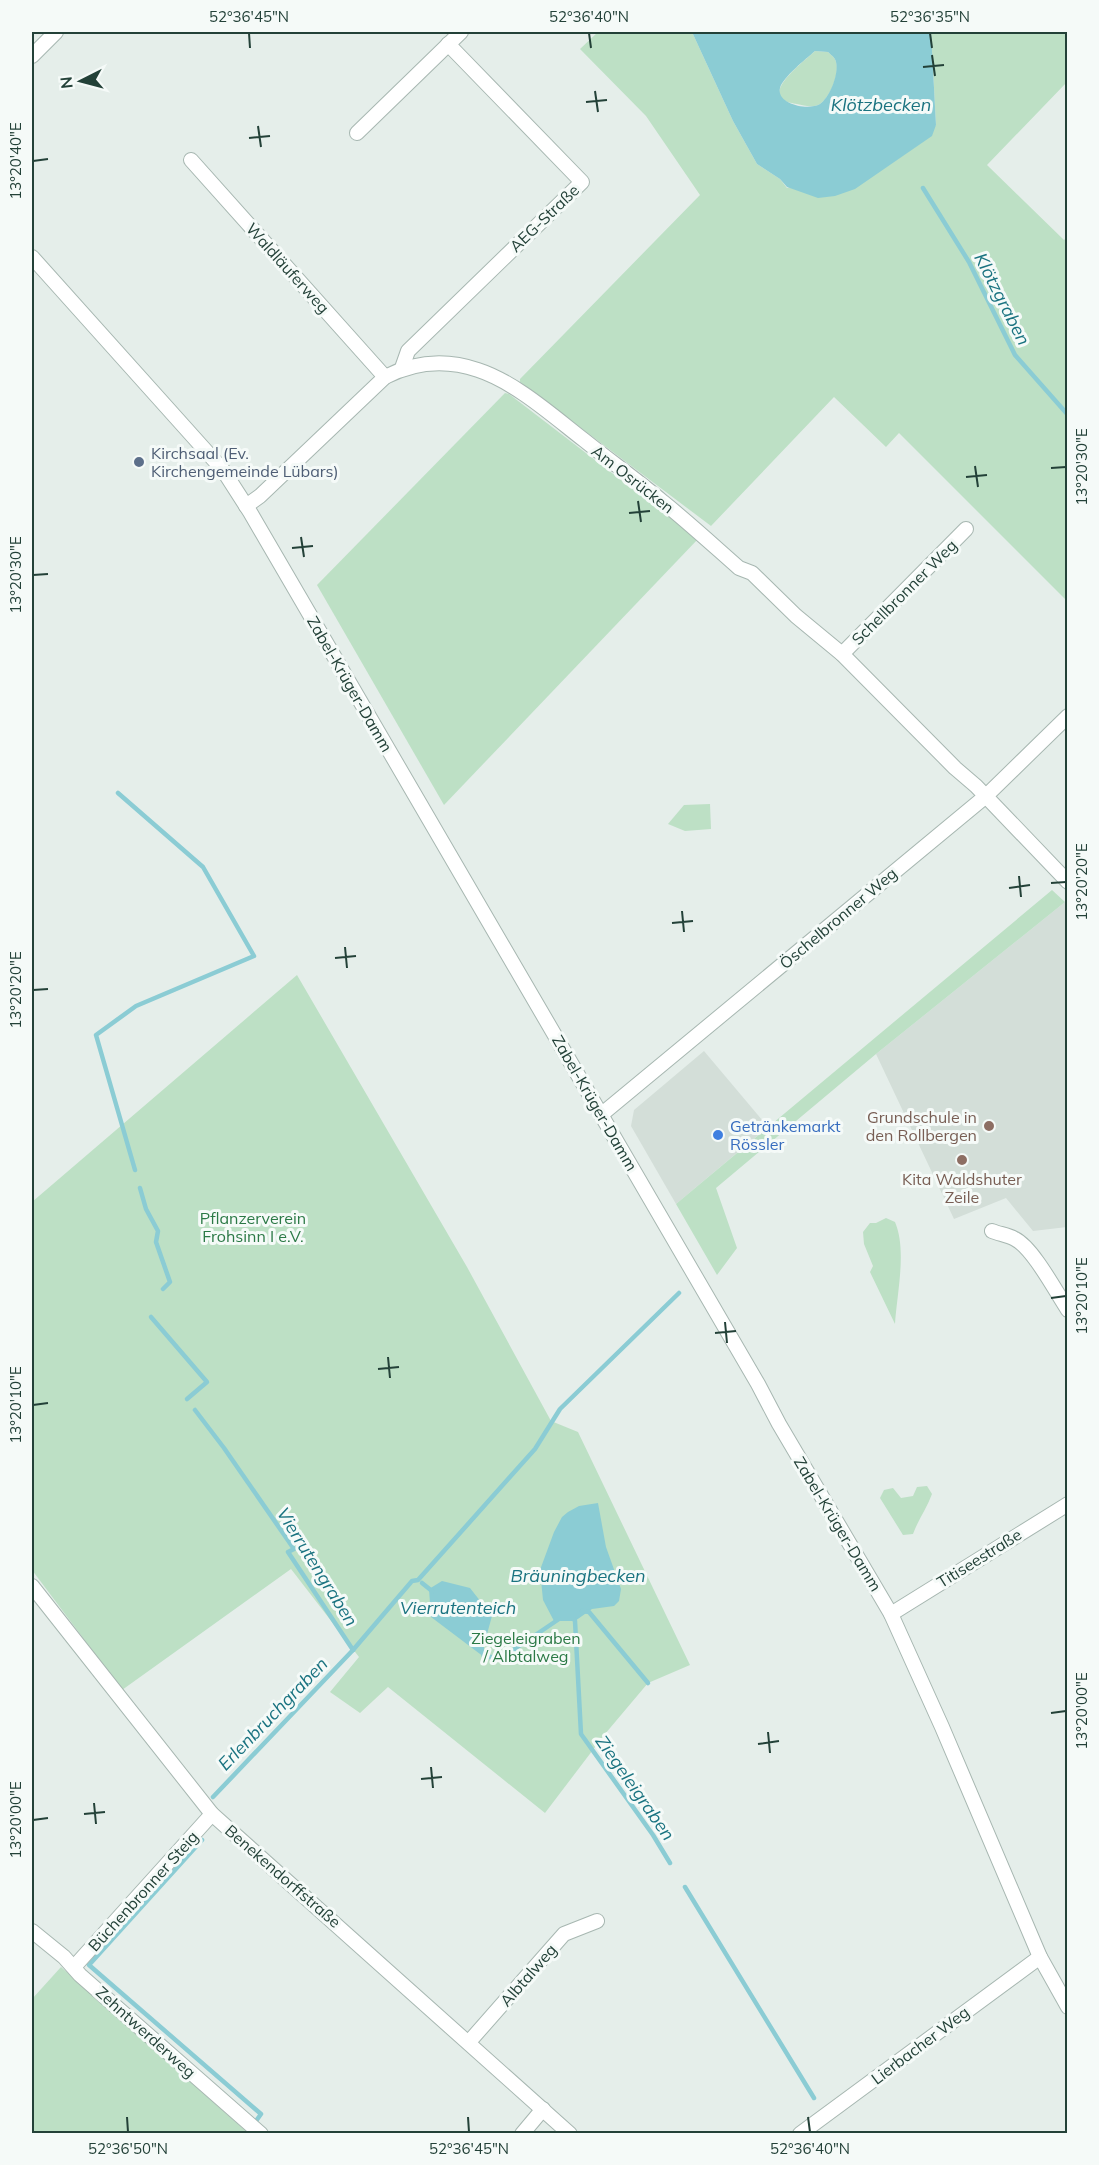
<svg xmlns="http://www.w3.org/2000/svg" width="1099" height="2165" font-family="Mulish,sans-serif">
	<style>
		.built { fill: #d3ded8 }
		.green { fill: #bde0c5 }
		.water { fill: #8bccd4; fill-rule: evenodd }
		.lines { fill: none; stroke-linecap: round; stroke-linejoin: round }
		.stream { stroke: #8bccd4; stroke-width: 4.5 }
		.minor-casing { stroke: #a7b7b1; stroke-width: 16 }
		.minor { stroke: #fff; stroke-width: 14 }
		.ticks { fill: none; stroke: #234138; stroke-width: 2 }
		.service-dot { fill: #5c6f8a; stroke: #f5faf8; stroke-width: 2 }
		.education-dot { fill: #8d6e63; stroke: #f5faf8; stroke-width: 2 }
		.shop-dot { fill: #3f7fe0; stroke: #f5faf8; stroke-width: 2 }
		.labels { text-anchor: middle; stroke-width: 6; stroke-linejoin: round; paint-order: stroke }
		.street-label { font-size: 16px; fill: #234138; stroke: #f5faf8 }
		.service-label { font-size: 16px; fill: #4e5e75; stroke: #f5faf8; text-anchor: start }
		.education-label { font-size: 16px; fill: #785e54; stroke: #f5faf8; text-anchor: end }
		.shop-label { font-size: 16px; fill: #366cbe; stroke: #f5faf8; text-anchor: start }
		.park-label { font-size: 16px; fill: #2b7946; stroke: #f5faf8 }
		.water-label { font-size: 18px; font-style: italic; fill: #1a7380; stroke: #f5faf8 }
		.neatline { fill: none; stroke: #234138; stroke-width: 2 }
		.ticks-label { font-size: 15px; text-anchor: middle; fill: #234138 }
	</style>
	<rect width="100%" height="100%" fill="#e5eeea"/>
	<g class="built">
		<polygon points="1065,902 1067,905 1067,1227 1033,1231 1006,1198 954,1219 876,1054"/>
		<polygon points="704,1051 768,1127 676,1204 631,1126 634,1110"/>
	</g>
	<g class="green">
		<polygon points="598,32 692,32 733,121 757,164 780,179 787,188 889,165 922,142 936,125 931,32 1067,32 1067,82 987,165 1064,240 1067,237 1067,601 899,433 886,447 834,397 711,526 520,382 520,379 700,195 646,116 580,49"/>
		<path d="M815,51L828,52C831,55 835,57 836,62C840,74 830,97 820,104C813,108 805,106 797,104C793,103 787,103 784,100C766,89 807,59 815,51Z"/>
		<polygon points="505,393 509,394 698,539 444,805 317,585"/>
		<polygon points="710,804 711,829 685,831 668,824 684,805"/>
		<polygon points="1052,890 1065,902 876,1054 716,1188 737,1248 717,1275 676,1204"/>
		<polygon points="297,975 467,1267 551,1421 578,1432 690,1665 648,1683 605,1734 545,1813 388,1687 360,1713 330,1692 359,1657 291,1569 122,1690 32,1570 32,1202"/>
		<path d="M886,1218L895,1222C907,1250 897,1293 895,1324L870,1272L873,1266L864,1244L863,1232L870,1223H876Z"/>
		<path d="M927,1486L932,1494C927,1508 918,1520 913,1534L903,1535L880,1498L884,1490L893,1488L901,1498L913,1496L917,1487Z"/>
		<polygon points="61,1967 248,2133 32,2133 32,1999"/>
	</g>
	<g class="water">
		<path d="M692,32H931L936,125L932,136L855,189L835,196L818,198L787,187L780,179L757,164L733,121ZM815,51L828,52C831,55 835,57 836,62C839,74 830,97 820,104C808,111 776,104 780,88C783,77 806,59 815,51Z"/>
		<polygon points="598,1503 606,1547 621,1589 619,1601 614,1606 592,1609 575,1621 554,1621 543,1600 540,1570 554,1532 562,1517 568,1512 579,1506"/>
		<polygon points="442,1581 470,1588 492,1616 484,1645 484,1657 431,1617 429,1589"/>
	</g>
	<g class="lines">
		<g class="stream">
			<polyline points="923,188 969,262 1015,355 1068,415"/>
			<polyline points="118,793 203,867 254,956 136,1006 96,1035 135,1170"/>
			<polyline points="140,1188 146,1209 158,1231 156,1242 170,1282 163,1289"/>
			<polyline points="151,1317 207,1382 187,1399"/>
			<polyline points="195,1410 224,1448 294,1549 288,1552 353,1650"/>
			<polyline points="422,1583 432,1591"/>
			<polyline points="582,1611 589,1612 648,1683"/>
			<polyline points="573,1618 575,1621 581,1734 653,1835 670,1863"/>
			<polyline points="483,1653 484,1657 503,1657 559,1619"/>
			<polyline points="213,1797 353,1650 412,1581 418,1580 535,1449 560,1409 679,1293"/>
			<polyline points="202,1840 89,1965 261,2114 256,2121"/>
			<polyline points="685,1887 814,2098"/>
		</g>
		<g class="minor-casing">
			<g id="minor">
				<polyline points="32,56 56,32"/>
				<polyline points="357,133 461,32"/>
				<polyline points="191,160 385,377"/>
				<polyline points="32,257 223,470 250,512 758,1384 779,1424 891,1614 942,1727 1040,1957 1068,2007"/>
				<polyline points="402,368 408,351 582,182 448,44"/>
				<path d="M246,506L260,496L385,377C414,362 446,359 478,370C515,382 553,416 584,440C610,461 637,480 663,502C689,523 714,546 739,568L752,573L796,616L842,654L955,768L976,786L1068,882"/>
				<polyline points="842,654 966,529"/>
				<polyline points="602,1114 986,796 1068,716"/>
				<path d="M992,1231C999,1234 1008,1235 1015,1239C1033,1248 1056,1292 1068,1310"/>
				<polyline points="32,1586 212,1814 570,2134"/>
				<polyline points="891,1614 1068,1504"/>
				<polyline points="32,1931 64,1957 80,1975 261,2134"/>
				<polyline points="74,1967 212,1814"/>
				<polyline points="469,2042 564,1934 597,1921"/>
				<polyline points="522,2134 543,2109"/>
				<polyline points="800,2134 1040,1957"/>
			</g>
		</g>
		<use href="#minor" class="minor"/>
	</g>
	<path class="ticks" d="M249,33L250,48M589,33L591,48M930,33L932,48M932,55L935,76M923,67L944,65M595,91L598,112M586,102L607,100M258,126L261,147M249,138L270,136M33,161L48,159M975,466L978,487M1051,468L1066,467M966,477L987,475M638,501L641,522M629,513L650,511M301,537L304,557M292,548L313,546M33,575L48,574M1019,876L1021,897M1051,883L1066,882M1009,888L1030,885M682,911L684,932M672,923L693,921M345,947L347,968M335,958L356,956M33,990L48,989M1051,1298L1066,1296M725,1322L727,1343M715,1333L736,1331M388,1357L390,1378M378,1369L399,1367M33,1405L48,1403M1051,1713L1066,1711M768,1732L770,1753M758,1744L779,1741M431,1767L433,1788M421,1779L442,1777M94,1803L96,1824M84,1814L105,1812M33,1820L48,1818M127,2117L128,2132M468,2117L469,2132M808,2117L810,2132"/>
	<circle class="service-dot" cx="139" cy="462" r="6"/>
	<g class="education-dot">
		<circle cx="989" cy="1126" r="6"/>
		<circle cx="962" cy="1160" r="6"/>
	</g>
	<circle class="shop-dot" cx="718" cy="1135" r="6"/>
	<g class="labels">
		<g class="street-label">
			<text transform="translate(544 218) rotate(-44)" y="6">AEG-Straße</text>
			<text transform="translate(288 268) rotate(48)" y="6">Waldläuferweg</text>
			<text transform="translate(633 479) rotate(38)" y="6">Am Osrücken</text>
			<text transform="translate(904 592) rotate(-45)" y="6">Schellbronner Weg</text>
			<text transform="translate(350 684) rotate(60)" y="6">Zabel-Krüger-Damm</text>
			<text transform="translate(838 918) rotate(-40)" y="6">Öschelbronner Weg</text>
			<text transform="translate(595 1103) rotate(60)" y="6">Zabel-Krüger-Damm</text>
			<text transform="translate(838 1524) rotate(59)" y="6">Zabel-Krüger-Damm</text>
			<text transform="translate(979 1558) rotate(-32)" y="6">Titiseestraße</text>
			<text transform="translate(283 1876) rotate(41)" y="6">Benekendorffstraße</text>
			<text transform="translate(143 1891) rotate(-48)" y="6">Büchenbronner Steig</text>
			<text transform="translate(528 1975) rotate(-49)" y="6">Albtalweg</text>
			<text transform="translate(146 2032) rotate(42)" y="6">Zehntwerderweg</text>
			<text transform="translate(920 2045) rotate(-37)" y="6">Lierbacher Weg</text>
		</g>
		<g class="service-label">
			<text x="151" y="459">Kirchsaal (Ev.<tspan x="151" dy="18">Kirchengemeinde Lübars)</tspan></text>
		</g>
		<g class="education-label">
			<text x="977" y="1123">Grundschule in<tspan x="977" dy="18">den Rollbergen</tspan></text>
			<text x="962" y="1185" text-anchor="middle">Kita Waldshuter<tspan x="962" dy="18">Zeile</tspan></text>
		</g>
		<g class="shop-label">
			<text x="730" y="1132">Getränkemarkt<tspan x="730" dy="18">Rössler</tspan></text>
		</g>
		<g class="park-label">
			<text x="253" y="1224">Pflanzerverein<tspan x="253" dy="18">Frohsinn I e.V.</tspan></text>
			<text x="526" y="1644">Ziegeleigraben<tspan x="526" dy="18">/ Albtalweg</tspan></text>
		</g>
		<g class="water-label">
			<text x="881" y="111">Klötzbecken</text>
			<text transform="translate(1002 299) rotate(63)" y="6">Klötzgraben</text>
			<text transform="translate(317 1567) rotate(58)" y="6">Vierrutengraben</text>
			<text x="578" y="1582">Bräuningbecken</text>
			<text x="458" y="1614">Vierrutenteich</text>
			<text transform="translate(273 1714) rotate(-46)" y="6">Erlenbruchgraben</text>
			<text transform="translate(635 1788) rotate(55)" y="6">Ziegeleigraben</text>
		</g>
	</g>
	<rect width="1099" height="2165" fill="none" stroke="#f5faf8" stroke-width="66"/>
	<g transform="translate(81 81) rotate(264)" stroke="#f5faf8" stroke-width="4.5" paint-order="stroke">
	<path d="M0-4.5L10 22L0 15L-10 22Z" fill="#234138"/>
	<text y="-9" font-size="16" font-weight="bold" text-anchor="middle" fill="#234138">N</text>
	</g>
	<rect x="33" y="33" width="1033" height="2099" class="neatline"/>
	<g class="ticks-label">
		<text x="249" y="22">52°36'45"N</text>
		<text x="589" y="22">52°36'40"N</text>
		<text x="930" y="22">52°36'35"N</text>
		<text transform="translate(16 161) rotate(-90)" y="5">13°20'40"E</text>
		<text transform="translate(1082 467) rotate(-90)" y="5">13°20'30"E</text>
		<text transform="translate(16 575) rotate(-90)" y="5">13°20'30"E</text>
		<text transform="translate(1082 882) rotate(-90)" y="5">13°20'20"E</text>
		<text transform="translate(16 990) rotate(-90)" y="5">13°20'20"E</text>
		<text transform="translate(1082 1296) rotate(-90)" y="5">13°20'10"E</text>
		<text transform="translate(16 1405) rotate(-90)" y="5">13°20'10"E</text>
		<text transform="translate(1082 1711) rotate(-90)" y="5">13°20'00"E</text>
		<text transform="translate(16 1820) rotate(-90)" y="5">13°20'00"E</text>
		<text x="128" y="2154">52°36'50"N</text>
		<text x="469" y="2154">52°36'45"N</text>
		<text x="810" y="2154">52°36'40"N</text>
	</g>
</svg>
